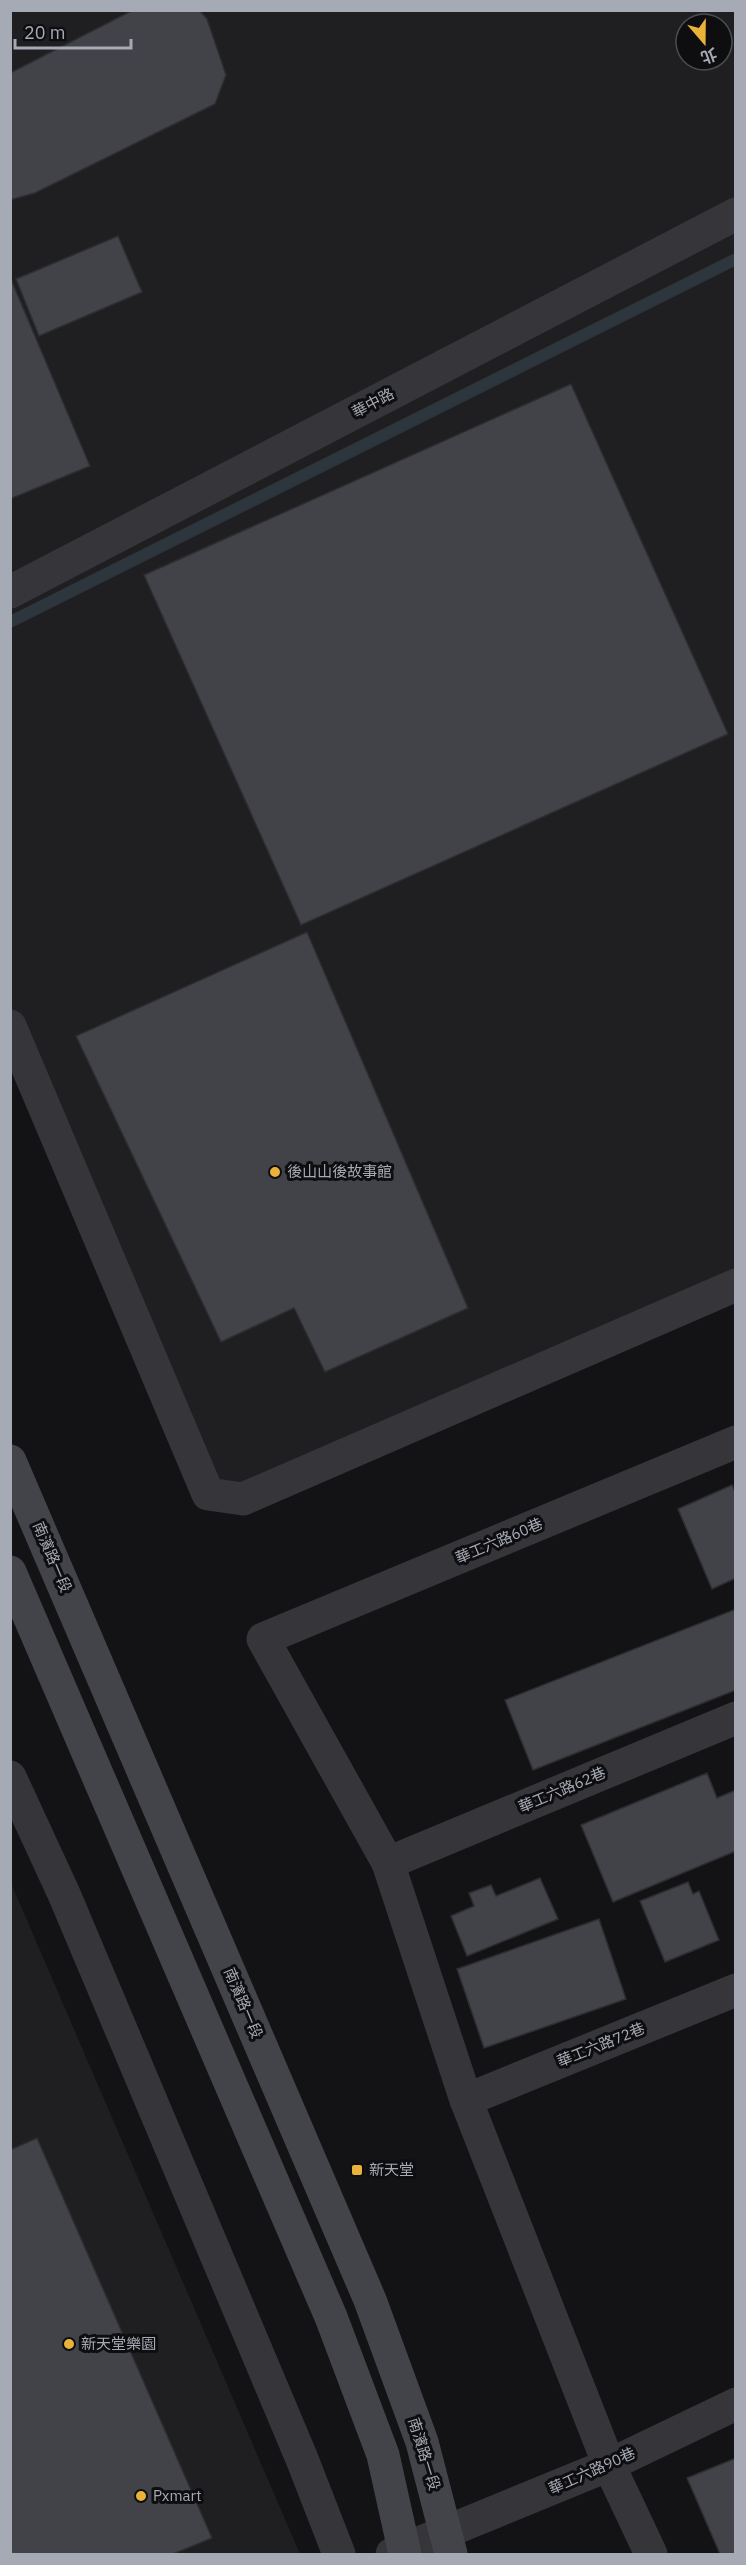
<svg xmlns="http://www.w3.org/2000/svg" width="746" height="2565" font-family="'IBM Plex Sans','Noto Sans TC',sans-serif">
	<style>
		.built { fill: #1f1f22; fill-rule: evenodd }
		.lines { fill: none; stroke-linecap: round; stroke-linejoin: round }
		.stream { stroke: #2d363d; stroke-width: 12 }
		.building { fill: #424348; stroke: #2e2d31; stroke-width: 1.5 }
		.street { stroke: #35353a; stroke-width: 33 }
		.secondary { stroke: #43444a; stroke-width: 33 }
		.poi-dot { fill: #e9b238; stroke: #0e0e10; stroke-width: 2 }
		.labels { text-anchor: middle; stroke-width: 6; stroke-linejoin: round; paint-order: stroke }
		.street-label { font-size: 15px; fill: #a6aab5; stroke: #0e0e10 }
		.poi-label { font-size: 15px; fill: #a6aab5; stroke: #0e0e10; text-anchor: start }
	</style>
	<rect width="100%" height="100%" fill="#131315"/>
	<g class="built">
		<path d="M10,11H735V1285L243,1499L208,1494L11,1026ZM686,24H722V60H686Z"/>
		<polygon points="11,1883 300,2554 11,2554"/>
	</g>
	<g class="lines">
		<polyline class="stream" points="10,622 736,259"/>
	</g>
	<g class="building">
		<polygon points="133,10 199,10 207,19 226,75 215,104 35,193 10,200 10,73"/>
		<polygon points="118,236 142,292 39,336 16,279"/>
		<polygon points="10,277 90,466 10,499"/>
		<polygon points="571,384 728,734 301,925 144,575"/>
		<polygon points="307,932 468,1308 325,1372 294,1308 221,1342 76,1036"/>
		<polygon points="732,1485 736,1494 736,1578 712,1589 678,1509"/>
		<polygon points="736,1609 736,1690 533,1770 505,1700"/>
		<polygon points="707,1773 717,1798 736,1790 736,1851 613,1902 581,1825"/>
		<polygon points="540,1878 558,1919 467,1956 451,1916 474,1906 469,1893 491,1885 496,1896"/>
		<polygon points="688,1882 693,1894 699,1891 719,1940 665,1962 640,1901"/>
		<polygon points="599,1919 626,1999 484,2048 457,1969"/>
		<polygon points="37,2138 212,2538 173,2554 10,2554 10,2150"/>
		<polygon points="736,2458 736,2554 720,2554 687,2478"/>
	</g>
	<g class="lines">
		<g class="street">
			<polyline points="10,592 736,214"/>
			<polyline points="10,1026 208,1494 243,1499 736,1285"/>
			<polyline points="10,1777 64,1894 302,2459 339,2554"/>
			<polyline points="388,1863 736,1718"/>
			<polyline points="466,2100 736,1990"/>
			<polyline points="392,2554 609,2465 736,2404"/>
			<polyline points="651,2554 609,2465 466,2100 388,1863 263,1639 736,1442"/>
		</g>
		<g class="secondary">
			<polyline points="10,1461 370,2300 422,2442 451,2554"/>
			<polyline points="10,1572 331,2317 383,2455 405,2554"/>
		</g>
	</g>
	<g class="poi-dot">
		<circle cx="275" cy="1172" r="6"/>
		<rect x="351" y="2164" width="12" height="12" rx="3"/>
		<circle cx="69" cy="2344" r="6"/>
		<circle cx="141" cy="2496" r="6"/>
	</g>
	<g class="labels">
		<g class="street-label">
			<text transform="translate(373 403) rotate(-28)" y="5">華中路</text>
			<text transform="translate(499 1541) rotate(-23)" y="5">華工六路60巷</text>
			<text transform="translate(52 1557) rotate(67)" y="5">南濱路一段</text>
			<text transform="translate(562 1790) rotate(-23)" y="5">華工六路62巷</text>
			<text transform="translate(243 2003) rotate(67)" y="5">南濱路一段</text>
			<text transform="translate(601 2045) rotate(-22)" y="5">華工六路72巷</text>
			<text transform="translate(424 2454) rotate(73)" y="5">南濱路一段</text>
			<text transform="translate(592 2471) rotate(-24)" y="5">華工六路90巷</text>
		</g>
		<g class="poi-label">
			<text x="287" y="1177">後山山後故事館</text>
			<text x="369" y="2175">新天堂</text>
			<text x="81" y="2349">新天堂樂園</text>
			<text x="153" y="2501">Pxmart</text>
		</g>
	</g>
	<rect width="746" height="2565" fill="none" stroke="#a6aab5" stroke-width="24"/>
	<g transform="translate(704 42) rotate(160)"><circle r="28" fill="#0e0e10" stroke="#4b4c52" stroke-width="1.5"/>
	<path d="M0-4.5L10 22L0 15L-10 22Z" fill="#e9b238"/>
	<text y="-9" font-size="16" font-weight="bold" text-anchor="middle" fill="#a6aab5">北</text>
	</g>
	<path d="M15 39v9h116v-9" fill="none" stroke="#a6aab5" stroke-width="3"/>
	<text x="24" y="39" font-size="18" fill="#a6aab5" stroke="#0e0e10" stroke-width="4.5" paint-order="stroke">20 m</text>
</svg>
